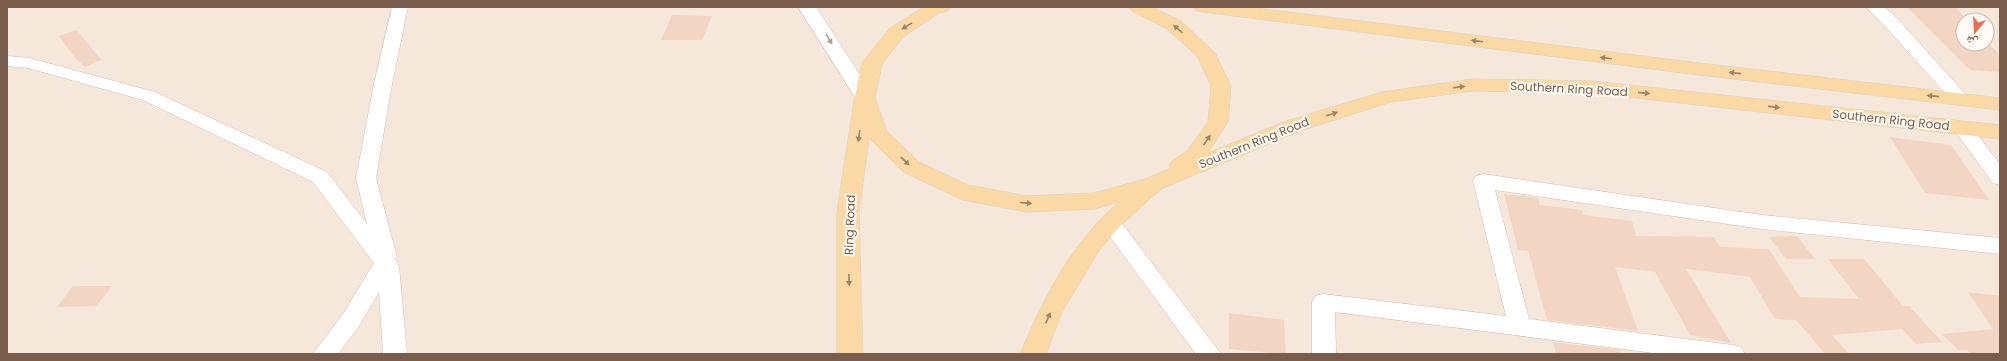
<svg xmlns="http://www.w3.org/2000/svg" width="2007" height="361" font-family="Poppins,'Noto Naskh Arabic',sans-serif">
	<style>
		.residential { fill: #f5e8da; fill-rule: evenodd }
		.building { fill: #f3d5c3 }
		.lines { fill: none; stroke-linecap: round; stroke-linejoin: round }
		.street-casing { stroke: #d1beb0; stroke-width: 1 }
		.secondary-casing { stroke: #d6c0b0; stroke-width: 1 }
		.primary-casing { stroke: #dad1cd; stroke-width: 1 }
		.street { fill: #fff; fill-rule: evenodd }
		.secondary { fill: #fff; fill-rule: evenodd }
		.primary { fill: #fbd9a5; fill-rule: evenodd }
		.oneway { fill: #a18267 }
		.oneway2 { fill: #af9d94 }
		.labels { text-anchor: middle; stroke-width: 4; stroke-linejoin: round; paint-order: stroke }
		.street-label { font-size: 12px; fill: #7a5c4d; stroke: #fffaf3 }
	</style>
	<rect width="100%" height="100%" fill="#fdf6ec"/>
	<path class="residential" d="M7,7H2000V354H7ZM1963,20H1987V44H1963Z"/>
	<g class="building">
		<polygon points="1907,7 1956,7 1966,20 1963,20 1963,44 1987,44 1987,42 2000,55 2000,72 1970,70"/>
		<polygon points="672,15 712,16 702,40 661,40"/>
		<polygon points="77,30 101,60 85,67 75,58 59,36"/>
		<polygon points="1890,137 1951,145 1989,200 1925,193"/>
		<polygon points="1504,194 1538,198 1540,205 1582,210 1583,215 1632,221 1636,236 1714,237 1720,247 1769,249 1800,297 1859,299 1828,259 1864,259 1903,306 1909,306 1942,342 1916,344 1902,329 1832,335 1849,354 1825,354 1796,320 1775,319 1750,277 1686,269 1731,343 1690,335 1655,272 1615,267 1638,331 1547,320 1528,251 1518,250"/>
		<polygon points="1797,236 1815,259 1786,259 1769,237"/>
		<polygon points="73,286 112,286 96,306 57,307"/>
		<polygon points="1968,292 2000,296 2000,354 1971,354 1967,350 1958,350 1942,334 1993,329"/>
		<polygon points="1229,313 1284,320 1286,354 1229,349"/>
		<polygon points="1553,342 1620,350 1621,354 1556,354"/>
	</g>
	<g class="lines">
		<g class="street-casing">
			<g id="street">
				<polygon points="392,7 408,7 392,84 376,178 397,257 395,259 399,266 407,354 383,354 379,292 359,326 338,354 313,354 343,314 374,263 313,182 143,100 28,68 7,66 7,56 29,58 155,92 327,172 367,224 356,178 374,84"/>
				<polygon points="1866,7 1884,7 1896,17 1966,95 1969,99 1966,103 1960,105 1954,103 1884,25"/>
				<polygon points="1962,122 1969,124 2000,164 2000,185 1993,183 1953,128 1955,124"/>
				<polygon points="1483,174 1762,215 2000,238 2000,254 1762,229 1495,190 1529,319 1733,345 1741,347 1745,354 1661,354 1335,312 1336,354 1312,354 1312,302 1315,296 1323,294 1506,316 1473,181 1476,176"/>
				<polygon points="1110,215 1117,217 1221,354 1196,354 1103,227 1100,222 1103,217"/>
			</g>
		</g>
		<g class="secondary-casing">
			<polygon id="secondary" points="798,7 816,7 875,98 872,102 865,104 858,102"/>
		</g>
		<g class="primary-casing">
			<g id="primary">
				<path d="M924,7H950L947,11L939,13L903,37L882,64L875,98L887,131L919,162L968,185L1027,196L1094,193L1145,179L1171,168L1169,166L1172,161L1187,151L1208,122L1211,86L1197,56L1167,29L1132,11L1129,7H1152L1181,21L1215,53L1231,86L1228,122L1208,153L1286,121L1382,92L1472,79L1592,81L2000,125V139L1592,93L1472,91L1391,102L1300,131L1161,189L1118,228L1098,252L1062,312L1046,354H1020C1044,297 1072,242 1119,202L1094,209L1027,212L963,200L903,172L869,138L859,212L863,354H837V212L854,101L862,63L889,29Z"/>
				<polygon points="1194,7 1247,7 1691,62 2000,98 2000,110 1691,74 1203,12 1197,11"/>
			</g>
		</g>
		<use href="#street" class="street"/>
		<use href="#secondary" class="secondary"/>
		<use href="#primary" class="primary"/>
	</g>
	<defs><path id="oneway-solid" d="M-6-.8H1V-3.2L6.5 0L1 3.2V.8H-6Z"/></defs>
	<g class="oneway">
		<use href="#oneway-solid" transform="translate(907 26) rotate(148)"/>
		<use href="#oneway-solid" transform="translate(1178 29) rotate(-139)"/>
		<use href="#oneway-solid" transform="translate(1477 41) rotate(-173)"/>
		<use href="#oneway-solid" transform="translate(1606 58) rotate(-173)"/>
		<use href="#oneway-solid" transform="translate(1735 73) rotate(-174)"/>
		<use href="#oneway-solid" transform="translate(1459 87) rotate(-7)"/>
		<use href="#oneway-solid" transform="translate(1644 93) rotate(6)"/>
		<use href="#oneway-solid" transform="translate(1933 96) rotate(-174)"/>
		<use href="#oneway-solid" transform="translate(1774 107) rotate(6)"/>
		<use href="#oneway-solid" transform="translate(1332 114) rotate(-17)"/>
		<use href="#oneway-solid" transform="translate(859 136) rotate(98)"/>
		<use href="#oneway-solid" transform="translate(1207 140) rotate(-56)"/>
		<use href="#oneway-solid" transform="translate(905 161) rotate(44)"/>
		<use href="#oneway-solid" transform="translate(1026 203) rotate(5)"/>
		<use href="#oneway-solid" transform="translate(849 280) rotate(89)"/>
		<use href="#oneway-solid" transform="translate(1048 318) rotate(-67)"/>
	</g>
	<use class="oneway2" href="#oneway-solid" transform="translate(829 39) rotate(59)"/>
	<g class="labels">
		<g class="street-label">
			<text transform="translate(1569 89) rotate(3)" y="4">Southern Ring Road</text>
			<text transform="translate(1891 120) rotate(6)" y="4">Southern Ring Road</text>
			<text transform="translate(1254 143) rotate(-22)" y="4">Southern Ring Road</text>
			<text transform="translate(850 225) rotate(-88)" y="4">Ring Road</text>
		</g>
	</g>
	<rect width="2007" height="361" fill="none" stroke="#7a5c4d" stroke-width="16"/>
	<g transform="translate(1975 32) rotate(198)"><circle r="19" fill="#fffaf3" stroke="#cabbb1"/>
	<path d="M0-3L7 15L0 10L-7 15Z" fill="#e76f51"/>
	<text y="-6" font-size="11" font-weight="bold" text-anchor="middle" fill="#7a5c4d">ش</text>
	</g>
</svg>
